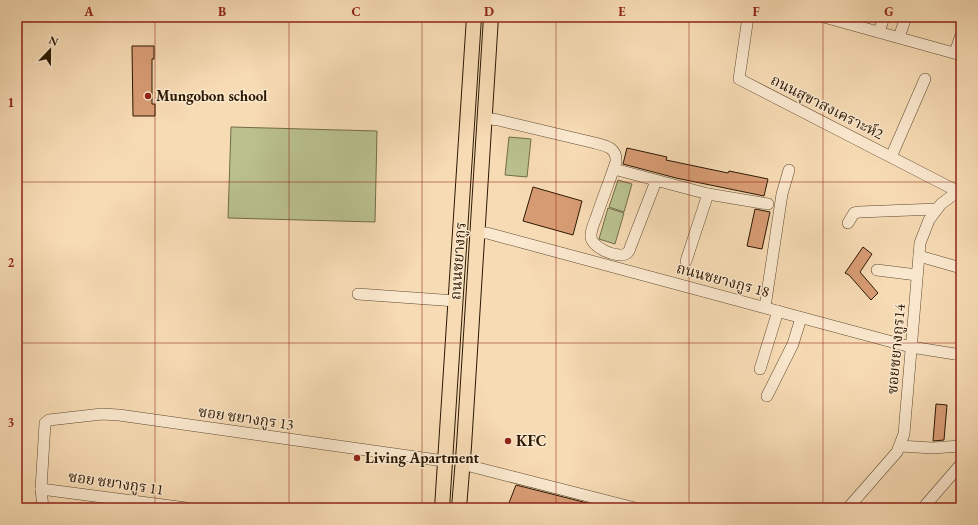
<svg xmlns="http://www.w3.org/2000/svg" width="978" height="525" font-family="'EB Garamond','Noto Serif Thai',serif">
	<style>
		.green { fill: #bac18f; stroke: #726c49 }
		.building { fill: #d89c74; stroke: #2b1803 }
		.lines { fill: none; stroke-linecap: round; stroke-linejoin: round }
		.minor-casing { stroke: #5e492f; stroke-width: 12 }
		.major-casing { stroke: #2b1803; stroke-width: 16 }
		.minor { stroke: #fae8ce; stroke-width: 11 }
		.major { stroke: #f7dbb4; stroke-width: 14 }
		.grid { fill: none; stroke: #8f2418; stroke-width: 1; stroke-opacity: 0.55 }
		.poi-dot { fill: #8f2418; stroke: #fae8ce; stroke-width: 1.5 }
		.labels { text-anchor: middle; stroke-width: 3; stroke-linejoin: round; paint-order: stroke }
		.poi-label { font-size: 15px; font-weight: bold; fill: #2b1803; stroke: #fae8ce; text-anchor: start }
		.street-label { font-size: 15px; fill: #2b1803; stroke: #fae8ce }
		.neatline { fill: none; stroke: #8f2418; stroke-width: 1.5 }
		.grid-label { font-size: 13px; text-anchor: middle; font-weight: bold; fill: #8f2418 }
	</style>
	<rect width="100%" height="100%" fill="#f7dbb4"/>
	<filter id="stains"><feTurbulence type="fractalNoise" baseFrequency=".005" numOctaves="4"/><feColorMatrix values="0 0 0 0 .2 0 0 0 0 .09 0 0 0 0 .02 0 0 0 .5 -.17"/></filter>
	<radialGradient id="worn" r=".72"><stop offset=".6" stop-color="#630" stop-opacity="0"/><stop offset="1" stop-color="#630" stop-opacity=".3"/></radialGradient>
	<g class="green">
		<polygon points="231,127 377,131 375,222 228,218"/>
		<polygon points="509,137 531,139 527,177 505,175"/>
		<polygon points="618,180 632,184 624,212 609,207"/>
		<polygon points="608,208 624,213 615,244 599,239"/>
	</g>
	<g class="building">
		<polygon points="132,46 154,46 154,59 152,59 152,104 155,104 155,116 133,116"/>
		<polygon points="627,148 667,157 666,160 728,173 729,171 768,179 764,196 676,178 623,164"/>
		<polygon points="533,187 582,201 573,235 523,221"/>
		<polygon points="755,209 770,212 762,249 747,246"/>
		<polygon points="863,247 872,254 860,272 878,293 871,300 849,275 845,273"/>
		<polygon points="936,404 947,405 944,440 933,441"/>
		<polygon points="516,485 607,508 507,508"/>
	</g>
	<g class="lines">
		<g class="minor-casing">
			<g id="minor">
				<polyline points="748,17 739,79 957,191"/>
				<polyline points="824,17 961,55"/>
				<polyline points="879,32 884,17"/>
				<polyline points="899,37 906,17"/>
				<polyline points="955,53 961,35"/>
				<path d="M485,118L498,120L595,143C607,146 617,148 616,162C610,180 603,197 597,215C595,221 591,229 591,235C589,247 619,260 627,253C628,253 630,249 630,248L656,181"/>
				<polyline points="891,157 925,79"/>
				<polyline points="614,169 708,194 768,204"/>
				<polyline points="848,223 854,213 859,212 937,209"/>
				<polyline points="477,233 487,233 911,347 961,355"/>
				<polyline points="919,256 961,268"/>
				<polyline points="686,261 708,194"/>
				<polyline points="877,270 917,275"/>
				<polyline points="358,294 456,301"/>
				<polyline points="765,307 782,194 789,170"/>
				<polyline points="760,369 778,311"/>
				<polyline points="767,396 793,344 801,318"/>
				<polyline points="900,446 932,448 961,446"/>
				<polyline points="462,464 635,508"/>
				<polyline points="41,489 186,508"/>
				<polyline points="43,508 41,489 45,423 49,420 102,414 119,415 444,461"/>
				<polyline points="848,508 897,452 904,434 920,243 929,220 941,204 961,189"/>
				<polyline points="923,508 961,464"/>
			</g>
		</g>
		<g class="major-casing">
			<g id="major">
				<polyline points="442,508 474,17"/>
				<polyline points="459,508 464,446 491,17"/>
			</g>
		</g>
		<use href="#minor" class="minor"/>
		<use href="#major" class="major"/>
	</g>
	<path class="grid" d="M155,17V508M289,17V508M422,17V508M556,17V508M689,17V508M823,17V508M17,182H961M17,343H961"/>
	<g class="poi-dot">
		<circle cx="148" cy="96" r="4"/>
		<circle cx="508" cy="441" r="4"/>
		<circle cx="357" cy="458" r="4"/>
	</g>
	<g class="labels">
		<g class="poi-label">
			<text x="156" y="101">Mungobon school</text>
			<text x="516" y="446">KFC</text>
			<text x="365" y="463">Living Apartment</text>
		</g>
		<g class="street-label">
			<text transform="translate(827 107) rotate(27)" y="5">ถนนสุขาสงเคราะห์2</text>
			<text transform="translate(458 261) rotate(-86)" y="5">ถนนชยางกูร</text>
			<text transform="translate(723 280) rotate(15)" y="5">ถนนชยางกูร 18</text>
			<text transform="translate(896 349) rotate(-85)" y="5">ซอยชยางกูร14</text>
			<text transform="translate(246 418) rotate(8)" y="5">ซอย ชยางกูร 13</text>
			<text transform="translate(116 483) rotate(8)" y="5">ซอย ชยางกูร 11</text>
		</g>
	</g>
	<rect width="978" height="525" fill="none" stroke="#f7dbb4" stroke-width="44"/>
	<g transform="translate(50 50) rotate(22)" stroke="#fae8ce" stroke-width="3" paint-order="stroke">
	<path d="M0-3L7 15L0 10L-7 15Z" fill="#2b1803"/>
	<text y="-6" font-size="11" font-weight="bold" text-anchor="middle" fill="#2b1803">N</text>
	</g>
	<rect x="22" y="22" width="934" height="481" class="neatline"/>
	<g class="grid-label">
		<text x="89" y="16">A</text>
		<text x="222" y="16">B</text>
		<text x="356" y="16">C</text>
		<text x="489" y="16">D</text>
		<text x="622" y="16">E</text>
		<text x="756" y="16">F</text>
		<text x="889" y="16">G</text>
		<text x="11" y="107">1</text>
		<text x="11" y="267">2</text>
		<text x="11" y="427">3</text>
	</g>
	<rect width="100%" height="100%" filter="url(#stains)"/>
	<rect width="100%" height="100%" fill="url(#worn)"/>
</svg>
